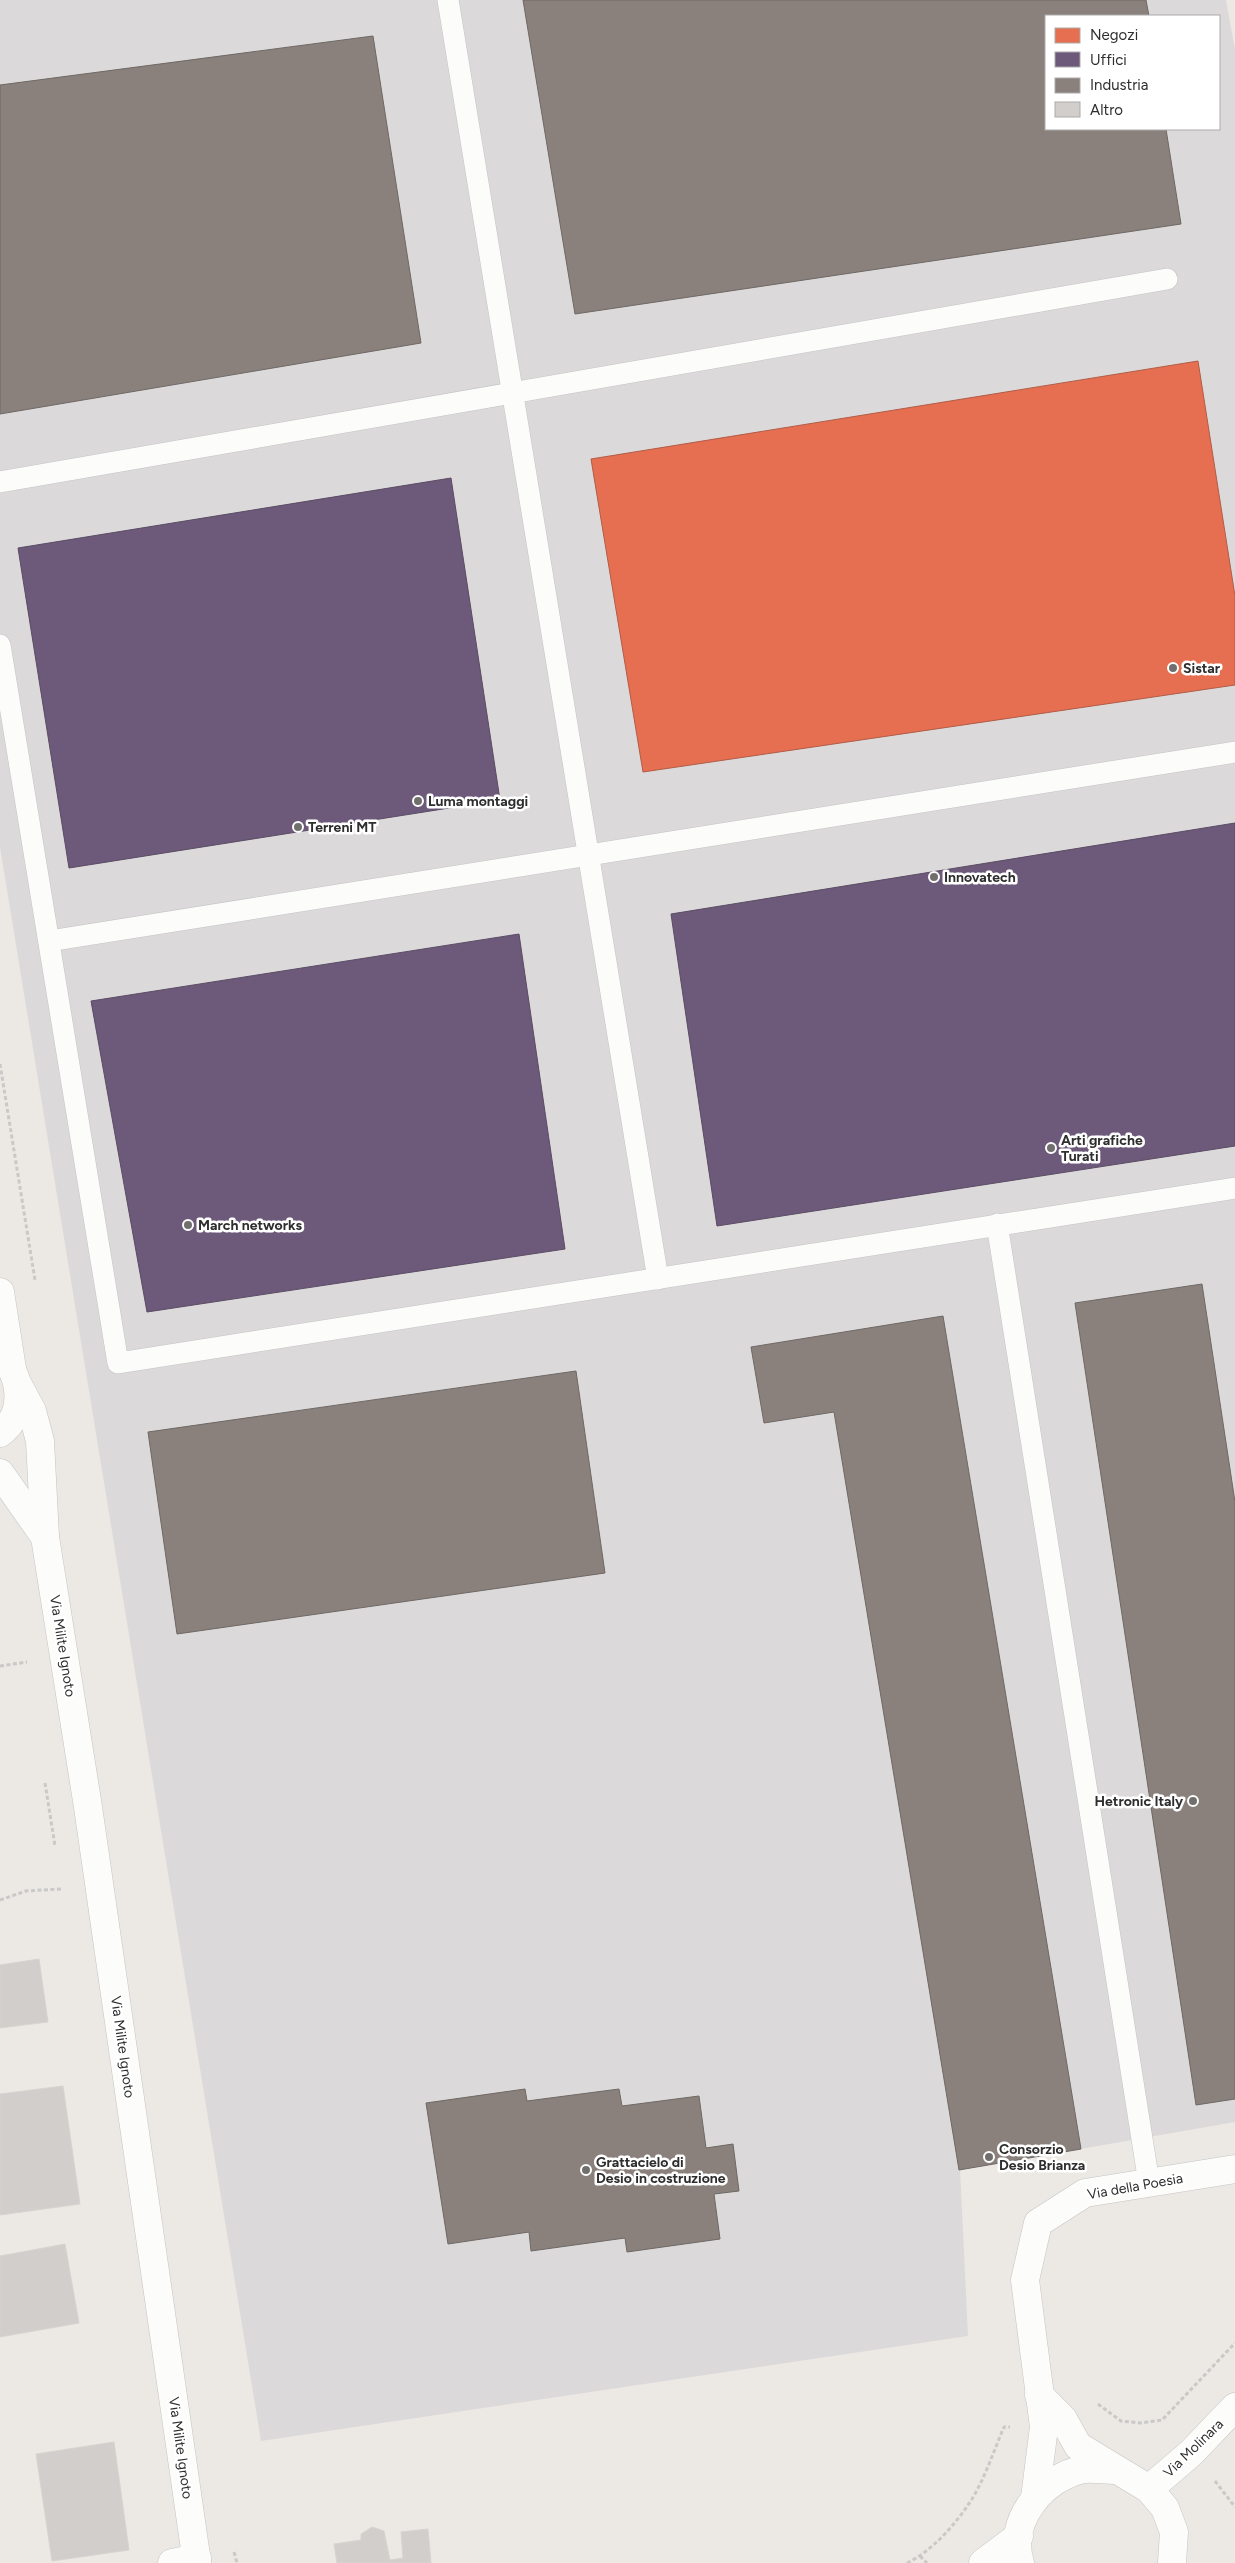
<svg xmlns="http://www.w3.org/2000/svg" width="1235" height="2563" font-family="Figtree,sans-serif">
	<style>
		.industrial { fill: #dcd9db; fill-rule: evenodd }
		.shops { fill: #e76f51; stroke: #b05c46 }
		.offices { fill: #6d597a; stroke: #5a4c63 }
		.industry { fill: #8a817c; stroke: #6e6865 }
		.building { fill: #d1cecb; stroke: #d7d4d0 }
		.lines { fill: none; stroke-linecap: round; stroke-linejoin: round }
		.lane-casing { stroke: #c5c4c5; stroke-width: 22 }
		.street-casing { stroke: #c5c4c5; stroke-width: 29 }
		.path { stroke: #c9c9c8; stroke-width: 3; stroke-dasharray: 4 2.5; stroke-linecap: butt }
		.lane { stroke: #fcfcfb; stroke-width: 21 }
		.street { stroke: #fcfcfb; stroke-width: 28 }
		.poi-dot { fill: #706f6e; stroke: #fff; stroke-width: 2 }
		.labels { text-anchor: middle; stroke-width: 5; stroke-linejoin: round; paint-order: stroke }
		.poi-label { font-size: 14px; font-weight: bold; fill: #2e2e2e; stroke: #fff; text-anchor: start }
		.street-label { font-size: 14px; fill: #2e2e2e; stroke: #fff }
	</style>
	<rect width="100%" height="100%" fill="#ece8e4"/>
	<path class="industrial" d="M0,0H1226L1235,50V2122L960,2170L968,2336L261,2441L0,847ZM1046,16H1219V129H1046Z"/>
	<polygon class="shops" points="1198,361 1235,596 1235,685 643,772 591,459"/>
	<g class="offices">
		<polygon points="451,478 500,800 69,868 18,548"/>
		<polygon points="1235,823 1235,1146 717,1226 671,914"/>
		<polygon points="519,934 565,1249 147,1312 91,1001"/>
	</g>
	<g class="industry">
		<polygon points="523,0 1146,0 1149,16 1046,16 1046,129 1166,129 1181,224 575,314"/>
		<polygon points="373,36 421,343 0,414 0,85"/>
		<polygon points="1202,1284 1235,1502 1235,2099 1196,2105 1075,1303"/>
		<polygon points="943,1316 1081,2149 959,2170 834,1412 764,1423 751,1347"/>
		<polygon points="576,1371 605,1573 177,1634 148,1432"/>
		<polygon points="525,2089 527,2101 619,2089 622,2106 699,2096 706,2148 733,2144 739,2191 714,2194 720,2239 627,2252 625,2238 531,2251 529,2232 448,2244 426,2103"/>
	</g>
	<g class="building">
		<polygon points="39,1959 48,2022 0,2028 0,1965"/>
		<polygon points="63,2086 80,2204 0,2215 0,2094"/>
		<polygon points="65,2244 79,2323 0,2337 0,2256"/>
		<polygon points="114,2442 129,2550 52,2561 36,2454"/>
		<polygon points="372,2527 384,2531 390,2560 403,2558 401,2532 428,2529 431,2563 337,2563 334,2544 361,2540 361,2534"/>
	</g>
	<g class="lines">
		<g class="lane-casing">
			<g id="lane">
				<polyline points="448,0 658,1279"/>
				<polyline points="0,482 1167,279"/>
				<polyline points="0,645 118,1363 1235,1188"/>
				<polyline points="49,941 1235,752"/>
				<polyline points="997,1224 1149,2183"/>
			</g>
		</g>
		<g class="street-casing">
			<g id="street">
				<polyline points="0,1292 12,1369"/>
				<path d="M0,1354C22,1375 27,1414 0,1433"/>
				<polyline points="18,1385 32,1411 40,1441 45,1537 88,1807 197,2563"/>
				<polyline points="0,1473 45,1537"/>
				<polyline points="1039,2395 1063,2419 1078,2446 1149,2489 1165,2508 1174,2532 1172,2563"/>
				<polyline points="1149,2489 1191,2453 1235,2407"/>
				<polyline points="1035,2498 1044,2427 1025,2280 1038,2223 1085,2193 1235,2169"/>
				<polyline points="172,2563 197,2558"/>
				<polyline points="983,2563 1019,2536"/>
				<path d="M1020,2563C1007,2521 1043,2477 1084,2469C1094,2468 1105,2470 1115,2470"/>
			</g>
		</g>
		<g class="path">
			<polyline points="0,1064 35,1280"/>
			<polyline points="0,1666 27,1662"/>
			<polyline points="45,1783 55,1846"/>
			<polyline points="0,1900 26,1891 61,1889 61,1887"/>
			<polyline points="1098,2404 1121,2421 1140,2423 1162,2420 1235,2343"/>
			<polyline points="1215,2481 1235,2507"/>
			<polyline points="234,2552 237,2563"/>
			<polyline points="920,2556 927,2563"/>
			<path d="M907,2563C932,2551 955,2525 970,2502C984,2481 994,2450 1004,2427H1010"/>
		</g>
		<use href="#lane" class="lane"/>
		<use href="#street" class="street"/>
	</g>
	<g class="poi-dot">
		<circle cx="1173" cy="668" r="5"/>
		<circle cx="418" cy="801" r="5"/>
		<circle cx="298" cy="827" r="5"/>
		<circle cx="934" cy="877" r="5"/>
		<circle cx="1051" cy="1148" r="5"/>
		<circle cx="188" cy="1225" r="5"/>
		<circle cx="1193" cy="1801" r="5"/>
		<circle cx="989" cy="2157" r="5"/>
		<circle cx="586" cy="2170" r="5"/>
	</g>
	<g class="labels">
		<g class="poi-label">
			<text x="1183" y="673">Sistar</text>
			<text x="428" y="806">Luma montaggi</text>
			<text x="308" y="832">Terreni MT</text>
			<text x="944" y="882">Innovatech</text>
			<text x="1061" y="1145">Arti grafiche<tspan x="1061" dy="16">Turati</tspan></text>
			<text x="198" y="1230">March networks</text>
			<text x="1183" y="1806" text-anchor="end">Hetronic Italy</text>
			<text x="999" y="2154">Consorzio<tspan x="999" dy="16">Desio Brianza</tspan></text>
			<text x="596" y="2167">Grattacielo di<tspan x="596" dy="16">Desio in costruzione</tspan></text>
		</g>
		<g class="street-label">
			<text transform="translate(63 1646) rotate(81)" y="5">Via Milite Ignoto</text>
			<text transform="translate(123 2047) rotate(82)" y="5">Via Milite Ignoto</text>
			<text transform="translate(1135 2186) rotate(-10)" y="5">Via della Poesia</text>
			<text transform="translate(181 2448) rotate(82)" y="5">Via Milite Ignoto</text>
			<text transform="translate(1193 2448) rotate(-44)" y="5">Via Molinara</text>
		</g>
	</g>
	<rect x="1045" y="15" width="175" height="115" fill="#ffffff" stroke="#ababab"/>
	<rect x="1055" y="28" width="25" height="15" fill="#e76f51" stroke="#ababab"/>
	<text x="1090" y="40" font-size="15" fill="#2e2e2e">Negozi</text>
	<rect x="1055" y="52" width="25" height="15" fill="#6d597a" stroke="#ababab"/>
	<text x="1090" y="65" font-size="15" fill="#2e2e2e">Uffici</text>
	<rect x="1055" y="78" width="25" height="15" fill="#8a817c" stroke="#ababab"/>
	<text x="1090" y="90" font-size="15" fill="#2e2e2e">Industria</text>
	<rect x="1055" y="102" width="25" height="15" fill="#d1cecb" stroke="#ababab"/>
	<text x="1090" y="115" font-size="15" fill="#2e2e2e">Altro</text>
</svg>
